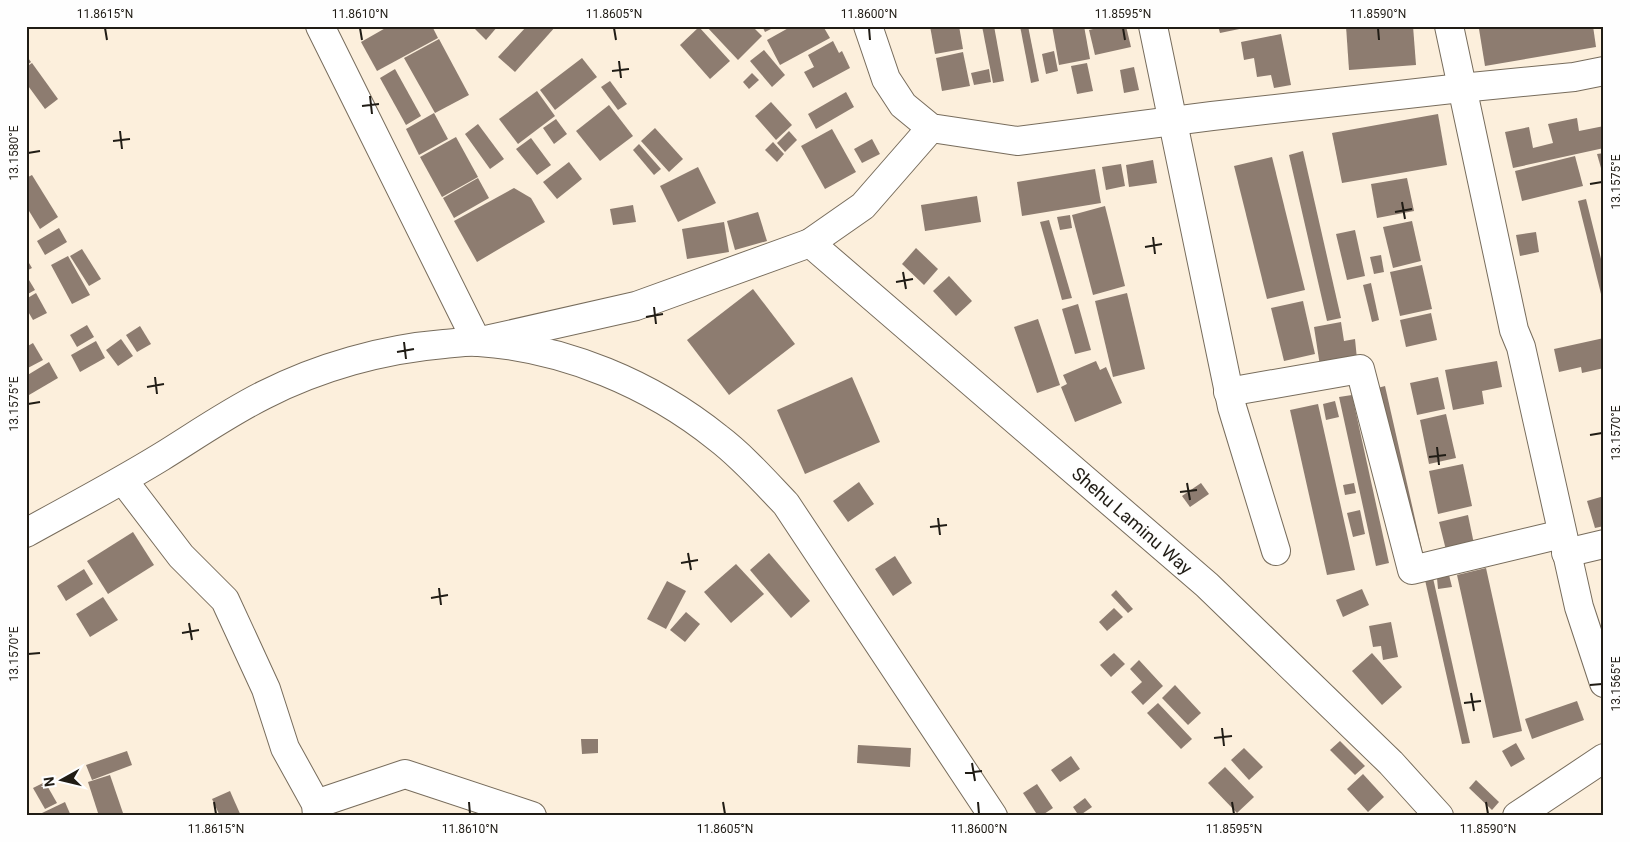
<svg xmlns="http://www.w3.org/2000/svg" width="1630" height="842" font-family="Roboto,sans-serif">
	<style>
		.building { fill: #8d7c70 }
		.lines { fill: none; stroke-linecap: round; stroke-linejoin: round }
		.minor-casing { stroke: #776c5c; stroke-width: 30 }
		.minor { stroke: #fff; stroke-width: 28 }
		.ticks { fill: none; stroke: #201c15; stroke-width: 2 }
		.labels { text-anchor: middle; stroke-width: 4; stroke-linejoin: round; paint-order: stroke }
		.street-label { font-size: 18px; fill: #201c15; stroke: #fefefe }
		.neatline { fill: none; stroke: #201c15; stroke-width: 2 }
		.ticks-label { font-size: 12px; text-anchor: middle; fill: #201c15 }
	</style>
	<rect width="100%" height="100%" fill="#fcefdc"/>
	<g class="building">
		<polygon points="389,26 432,26 438,38 377,71 361,42"/>
		<polygon points="472,26 498,26 486,40"/>
		<polygon points="527,26 556,26 515,72 498,57"/>
		<polygon points="706,26 752,26 762,36 738,60"/>
		<polygon points="762,26 777,26 765,32"/>
		<polygon points="792,26 823,26 830,38 780,65 767,40"/>
		<polygon points="930,26 959,26 963,49 935,54"/>
		<polygon points="982,26 994,26 1004,81 993,83"/>
		<polygon points="1020,26 1028,26 1039,81 1031,83"/>
		<polygon points="1052,26 1084,26 1090,59 1059,65"/>
		<polygon points="1105,26 1126,26 1131,47 1095,55 1089,30"/>
		<polygon points="1218,26 1249,26 1249,27 1220,33"/>
		<polygon points="1346,26 1413,26 1416,65 1349,70"/>
		<polygon points="1497,26 1593,26 1596,47 1485,66 1479,29"/>
		<polygon points="699,27 730,61 710,79 680,45"/>
		<polygon points="1281,34 1291,85 1274,88 1271,75 1257,77 1254,58 1244,60 1241,42"/>
		<polygon points="439,39 469,95 435,113 404,58"/>
		<polygon points="833,41 839,53 842,51 850,68 813,88 804,72 814,67 808,55"/>
		<polygon points="764,50 785,75 772,87 750,61"/>
		<polygon points="1054,51 1058,71 1046,74 1042,54"/>
		<polygon points="963,52 970,86 942,91 936,58"/>
		<polygon points="26,55 31,62 26,66"/>
		<polygon points="582,58 597,77 555,110 540,90"/>
		<polygon points="32,63 58,99 45,109 26,83 26,67"/>
		<polygon points="1087,63 1093,91 1077,94 1071,66"/>
		<polygon points="1134,67 1139,90 1124,93 1120,70"/>
		<polygon points="395,69 421,116 406,125 380,78"/>
		<polygon points="989,69 991,82 974,85 971,73"/>
		<polygon points="752,73 759,80 749,89 743,82"/>
		<polygon points="610,81 627,104 618,110 601,87"/>
		<polygon points="537,91 555,116 518,144 499,119"/>
		<polygon points="846,92 854,107 816,129 808,114"/>
		<polygon points="771,102 792,125 776,140 755,116"/>
		<polygon points="609,105 633,136 600,161 576,131"/>
		<polygon points="434,113 448,139 419,155 406,129"/>
		<polygon points="1438,114 1447,165 1342,183 1332,133"/>
		<polygon points="1577,118 1579,131 1604,126 1604,148 1513,168 1505,132 1529,127 1533,148 1553,143 1548,124"/>
		<polygon points="556,119 567,134 554,144 543,128"/>
		<polygon points="478,124 504,159 490,169 465,134"/>
		<polygon points="655,128 683,159 669,172 641,141"/>
		<polygon points="832,129 856,172 825,189 801,146"/>
		<polygon points="789,131 797,140 785,152 777,143"/>
		<polygon points="456,137 478,177 442,197 420,157"/>
		<polygon points="531,138 551,165 537,175 516,149"/>
		<polygon points="872,139 880,154 862,163 854,149"/>
		<polygon points="773,142 784,154 777,162 765,150"/>
		<polygon points="639,144 661,169 654,175 633,150"/>
		<polygon points="1303,151 1341,318 1327,321 1289,155"/>
		<polygon points="1604,153 1604,175 1603,175 1597,154"/>
		<polygon points="1575,156 1583,186 1522,201 1515,171"/>
		<polygon points="1272,157 1305,290 1267,299 1234,166"/>
		<polygon points="1153,160 1157,183 1129,187 1126,165"/>
		<polygon points="569,162 582,179 557,199 543,182"/>
		<polygon points="1121,164 1125,186 1106,190 1102,167"/>
		<polygon points="698,167 716,203 678,222 660,186"/>
		<polygon points="1095,169 1101,203 1022,216 1017,182"/>
		<polygon points="32,175 58,217 40,229 26,206 26,178"/>
		<polygon points="478,178 489,198 454,218 443,198"/>
		<polygon points="1407,178 1414,211 1377,218 1371,184"/>
		<polygon points="514,188 531,198 545,222 477,262 454,221"/>
		<polygon points="977,196 981,222 925,231 921,205"/>
		<polygon points="1586,199 1604,271 1604,306 1578,201"/>
		<polygon points="633,205 636,222 613,225 610,209"/>
		<polygon points="1105,206 1125,286 1093,295 1072,215"/>
		<polygon points="758,212 767,241 735,250 727,221"/>
		<polygon points="1070,215 1072,228 1060,230 1057,217"/>
		<polygon points="1049,220 1072,298 1062,300 1040,222"/>
		<polygon points="1412,221 1421,261 1393,268 1383,227"/>
		<polygon points="724,222 729,252 687,259 682,229"/>
		<polygon points="59,228 67,242 45,255 37,241"/>
		<polygon points="1355,230 1365,276 1347,280 1336,234"/>
		<polygon points="1536,232 1539,252 1520,256 1516,235"/>
		<polygon points="916,248 938,269 924,285 902,264"/>
		<polygon points="82,249 101,279 89,286 70,256"/>
		<polygon points="1381,255 1384,272 1374,274 1370,257"/>
		<polygon points="68,256 90,295 72,304 51,265"/>
		<polygon points="26,258 32,268 26,271"/>
		<polygon points="1422,265 1432,309 1400,316 1390,272"/>
		<polygon points="26,275 35,290 26,295"/>
		<polygon points="949,276 972,301 956,316 933,291"/>
		<polygon points="1371,283 1379,320 1372,322 1363,285"/>
		<polygon points="753,289 795,344 729,395 687,340"/>
		<polygon points="36,293 47,313 33,320 26,308 26,299"/>
		<polygon points="1127,293 1145,369 1113,377 1095,301"/>
		<polygon points="1303,301 1315,354 1284,361 1271,308"/>
		<polygon points="1078,304 1091,350 1075,354 1062,309"/>
		<polygon points="1431,313 1437,340 1406,347 1400,320"/>
		<polygon points="1038,319 1060,385 1037,393 1014,327"/>
		<polygon points="1341,322 1344,341 1355,339 1357,359 1320,366 1314,327"/>
		<polygon points="87,325 94,337 77,347 70,335"/>
		<polygon points="140,326 151,344 137,352 126,335"/>
		<polygon points="1604,338 1604,368 1582,373 1581,367 1559,372 1554,349"/>
		<polygon points="121,339 133,356 118,366 106,350"/>
		<polygon points="96,341 105,358 80,372 71,355"/>
		<polygon points="33,343 43,360 26,369 26,347"/>
		<polygon points="1096,361 1100,370 1106,367 1122,403 1075,422 1061,387 1067,384 1063,375"/>
		<polygon points="1497,361 1502,387 1482,391 1484,404 1453,410 1445,370"/>
		<polygon points="49,362 58,378 29,395 26,390 26,376"/>
		<polygon points="852,377 880,442 805,474 777,410"/>
		<polygon points="1438,377 1445,409 1417,415 1410,383"/>
		<polygon points="1385,386 1423,554 1413,557 1374,389"/>
		<polygon points="1352,395 1389,563 1376,566 1339,397"/>
		<polygon points="1335,401 1339,417 1326,420 1323,404"/>
		<polygon points="1318,404 1355,570 1327,575 1290,410"/>
		<polygon points="1446,414 1456,458 1429,464 1420,420"/>
		<polygon points="1463,464 1472,506 1438,514 1429,471"/>
		<polygon points="859,482 874,504 848,522 833,501"/>
		<polygon points="1201,483 1209,494 1190,507 1182,496"/>
		<polygon points="1354,483 1356,493 1345,495 1343,485"/>
		<polygon points="1604,496 1604,526 1595,528 1587,501"/>
		<polygon points="1360,510 1365,534 1353,537 1347,513"/>
		<polygon points="1468,515 1474,544 1446,550 1439,522"/>
		<polygon points="133,532 154,565 108,594 87,561"/>
		<polygon points="769,553 810,601 791,618 750,570"/>
		<polygon points="895,556 912,583 893,596 875,569"/>
		<polygon points="736,564 764,594 731,623 704,592"/>
		<polygon points="1486,568 1522,731 1493,738 1457,575"/>
		<polygon points="84,569 93,584 66,601 57,586"/>
		<polygon points="1449,575 1452,587 1438,589 1437,578"/>
		<polygon points="1433,578 1470,743 1462,744 1425,580"/>
		<polygon points="667,581 686,591 666,629 647,619"/>
		<polygon points="1362,589 1369,605 1343,617 1336,600"/>
		<polygon points="1116,590 1133,609 1128,613 1111,595"/>
		<polygon points="103,597 118,620 90,637 76,614"/>
		<polygon points="1114,608 1123,617 1107,631 1099,622"/>
		<polygon points="686,612 700,624 685,642 670,630"/>
		<polygon points="1391,622 1398,657 1383,660 1381,646 1373,647 1369,626"/>
		<polygon points="1114,653 1125,664 1111,677 1100,665"/>
		<polygon points="1372,653 1402,687 1382,705 1352,671"/>
		<polygon points="1139,660 1163,686 1143,705 1131,692 1142,682 1130,669"/>
		<polygon points="1175,685 1201,713 1188,725 1162,698"/>
		<polygon points="1577,701 1584,720 1532,739 1525,719"/>
		<polygon points="1158,703 1192,739 1181,749 1147,713"/>
		<polygon points="581,739 598,739 598,753 582,754"/>
		<polygon points="1340,741 1365,766 1355,775 1330,750"/>
		<polygon points="1516,743 1525,759 1511,767 1502,751"/>
		<polygon points="858,745 911,748 910,767 857,763"/>
		<polygon points="1244,748 1263,767 1249,780 1231,760"/>
		<polygon points="127,751 132,765 92,780 86,765"/>
		<polygon points="1071,756 1080,769 1060,782 1051,770"/>
		<polygon points="1225,767 1254,797 1237,813 1208,783"/>
		<polygon points="1363,774 1384,797 1368,812 1347,789"/>
		<polygon points="110,775 124,816 99,816 88,782"/>
		<polygon points="1476,780 1499,802 1492,810 1469,788"/>
		<polygon points="45,782 57,803 45,809 33,788"/>
		<polygon points="1037,784 1053,808 1041,816 1038,816 1023,793"/>
		<polygon points="230,791 241,816 220,816 212,799"/>
		<polygon points="1085,798 1092,807 1079,816 1073,807"/>
		<polygon points="65,802 71,816 43,816 42,813"/>
	</g>
	<g class="lines">
		<g class="minor-casing">
			<g id="minor">
				<polyline points="320,26 477,342 636,306 810,243 863,206 931,128"/>
				<polyline points="868,26 886,79 903,105 931,128 1017,141 1212,116 1461,88 1574,77 1604,71"/>
				<polyline points="1153,26 1232,407 1276,551"/>
				<polyline points="1449,26 1514,330 1521,347 1579,607 1604,683"/>
				<polyline points="810,243 1207,585 1391,763 1439,816"/>
				<polyline points="1228,392 1360,369 1412,570 1562,534"/>
				<polyline points="123,480 181,556 225,600 266,689 285,748 316,804 317,816"/>
				<path d="M26,533C71,508 117,484 161,457C195,436 228,413 264,395C319,367 383,349 444,344C456,343 468,341 479,342C565,348 651,384 718,438C743,457 764,481 786,504L993,816"/>
				<polyline points="1566,553 1604,544"/>
				<polyline points="316,804 405,774 532,816"/>
				<polyline points="1517,816 1604,758"/>
			</g>
		</g>
		<use href="#minor" class="minor"/>
	</g>
	<path class="ticks" d="M105,28L107,40M360,28L362,40M614,28L616,40M869,28L870,40M1123,28L1125,40M1378,28L1379,40M619,61L621,78M612,71L629,69M370,96L372,114M362,106L379,104M120,131L122,149M113,141L130,139M28,153L40,151M1590,184L1602,182M1402,202L1405,219M1395,212L1412,209M1153,237L1155,254M1145,247L1162,244M903,272L906,289M896,282L913,279M654,307L656,324M646,317L663,314M404,342L406,359M397,352L414,349M155,377L157,394M147,387L164,384M28,404L40,402M1590,435L1602,433M1437,447L1439,465M1429,457L1446,455M1187,483L1190,500M1180,492L1197,490M938,518L940,535M930,527L947,525M688,553L691,570M681,563L698,560M439,588L441,605M431,598L448,595M189,623L192,640M182,633L199,630M28,654L40,653M1590,685L1602,684M1471,693L1474,711M1464,703L1481,701M1222,728L1224,746M1214,738L1232,736M972,763L975,781M965,773L982,771M214,802L216,814M469,802L470,814M723,802L725,814M978,802L979,814M1232,802L1234,814M1486,802L1488,814"/>
	<g class="labels">
		<g class="street-label">
			<text transform="translate(1132 521) rotate(41)" y="6">Shehu Laminu Way</text>
		</g>
	</g>
	<rect width="1630" height="842" fill="none" stroke="#fefefe" stroke-width="55"/>
	<g transform="translate(62 780) rotate(262)" stroke="#fefefe" stroke-width="4" paint-order="stroke">
	<path d="M0-4L9 19L0 12L-9 19Z" fill="#201c15"/>
	<text y="-8" font-size="14" font-weight="bold" text-anchor="middle" fill="#201c15">N</text>
	</g>
	<rect x="28" y="28" width="1574" height="786" class="neatline"/>
	<g class="ticks-label">
		<text x="105" y="18">11.8615°N</text>
		<text x="360" y="18">11.8610°N</text>
		<text x="614" y="18">11.8605°N</text>
		<text x="869" y="18">11.8600°N</text>
		<text x="1123" y="18">11.8595°N</text>
		<text x="1378" y="18">11.8590°N</text>
		<text transform="translate(14 153) rotate(-90)" y="4">13.1580°E</text>
		<text transform="translate(1616 182) rotate(-90)" y="4">13.1575°E</text>
		<text transform="translate(14 404) rotate(-90)" y="4">13.1575°E</text>
		<text transform="translate(1616 433) rotate(-90)" y="4">13.1570°E</text>
		<text transform="translate(14 654) rotate(-90)" y="4">13.1570°E</text>
		<text transform="translate(1616 684) rotate(-90)" y="4">13.1565°E</text>
		<text x="216" y="833">11.8615°N</text>
		<text x="470" y="833">11.8610°N</text>
		<text x="725" y="833">11.8605°N</text>
		<text x="979" y="833">11.8600°N</text>
		<text x="1234" y="833">11.8595°N</text>
		<text x="1488" y="833">11.8590°N</text>
	</g>
</svg>
